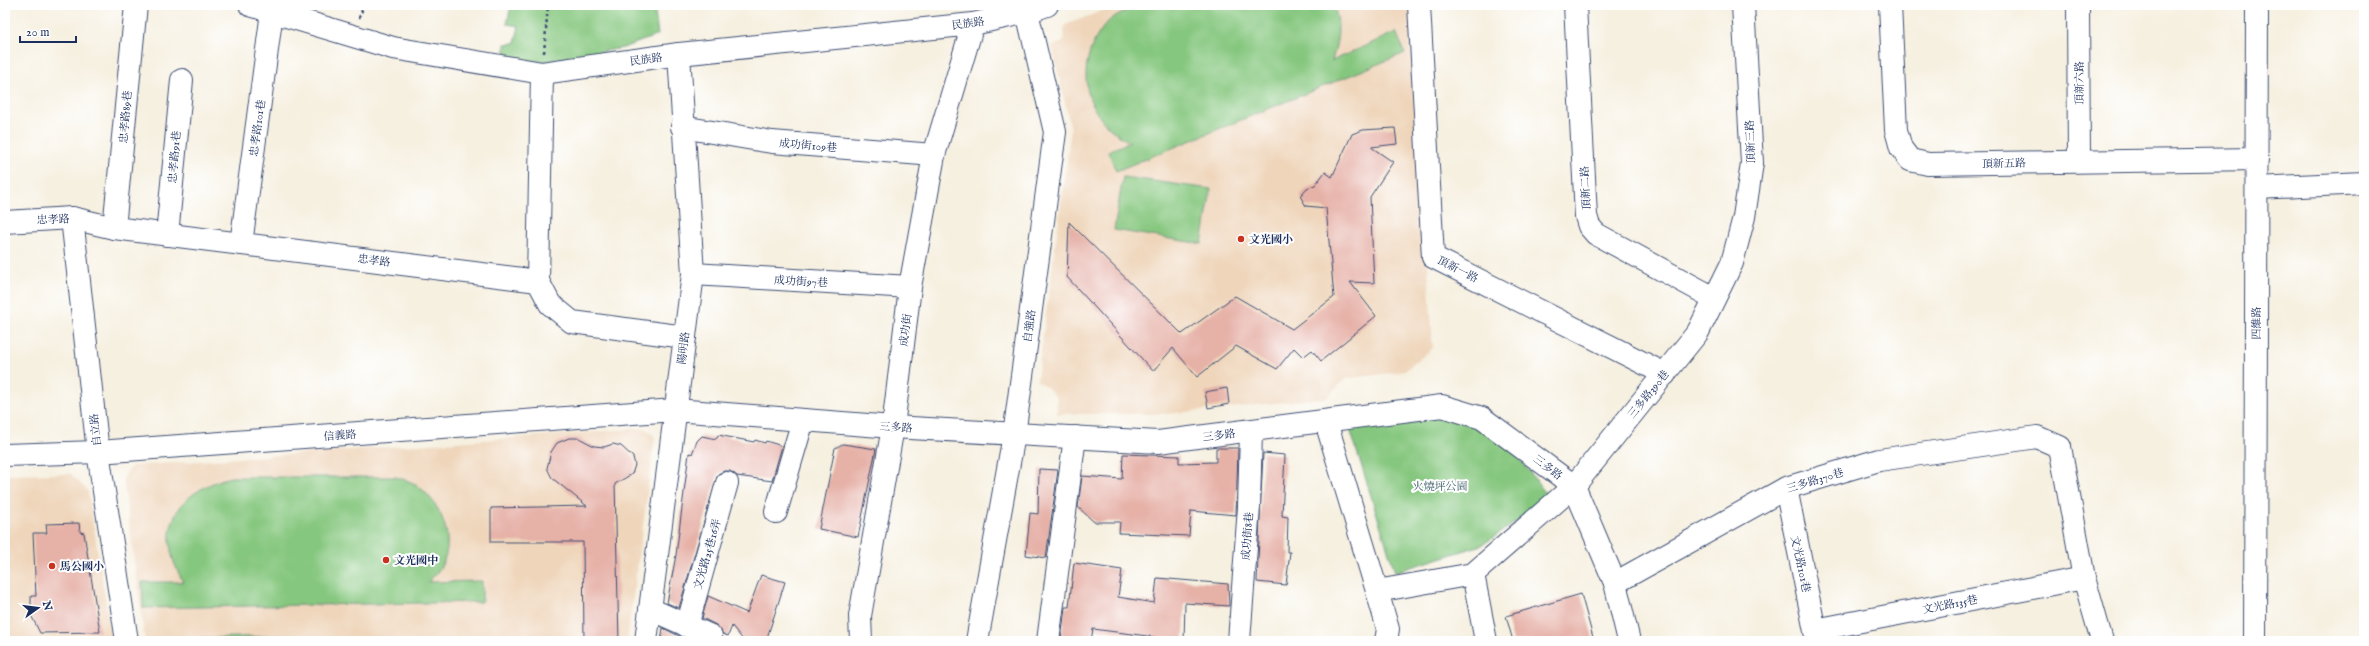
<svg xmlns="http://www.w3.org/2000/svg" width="2369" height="646" font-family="'IM FELL English','Noto Serif TC',serif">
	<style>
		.built { fill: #efd6bb }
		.green { fill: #86c77f; stroke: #507b6e }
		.building { fill: #e6b1a7 }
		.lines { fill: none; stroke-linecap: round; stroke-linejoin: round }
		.minor-casing { stroke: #3c4c72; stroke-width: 24 }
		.path { stroke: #3c4c72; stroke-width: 2.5; stroke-dasharray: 3 3; stroke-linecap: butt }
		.minor { stroke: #fff; stroke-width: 22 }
		.poi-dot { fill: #c8321e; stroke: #fff; stroke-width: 1.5 }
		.labels { text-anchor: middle; stroke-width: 4; stroke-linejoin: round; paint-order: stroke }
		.street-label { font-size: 11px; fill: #1b2f5e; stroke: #fff }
		.poi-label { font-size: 11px; font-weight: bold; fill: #1b2f5e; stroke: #fff; text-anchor: start }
		.park-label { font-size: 11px; fill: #3b5d68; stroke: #fff }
	</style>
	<rect width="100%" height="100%" fill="#fff"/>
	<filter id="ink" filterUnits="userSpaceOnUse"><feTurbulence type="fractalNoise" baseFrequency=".025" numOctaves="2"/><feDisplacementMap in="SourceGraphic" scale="8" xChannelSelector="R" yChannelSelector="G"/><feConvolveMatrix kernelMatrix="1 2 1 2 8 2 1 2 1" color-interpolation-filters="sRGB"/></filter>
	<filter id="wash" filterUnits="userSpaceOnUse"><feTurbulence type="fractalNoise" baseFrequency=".012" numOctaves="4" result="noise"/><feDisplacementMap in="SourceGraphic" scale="16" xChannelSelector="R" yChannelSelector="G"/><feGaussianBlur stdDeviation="0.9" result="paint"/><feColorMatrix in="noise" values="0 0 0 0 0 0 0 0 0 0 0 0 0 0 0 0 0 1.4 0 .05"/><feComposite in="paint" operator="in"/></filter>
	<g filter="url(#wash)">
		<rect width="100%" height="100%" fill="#f6f0e0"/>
		<g class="built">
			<polygon points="1117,5 1412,5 1433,348 1405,371 1345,379 1327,398 1167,414 1057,414 1057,398 1047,387 1037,381 1071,129 1052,46 1063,42 1065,25"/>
			<polygon points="645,428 655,437 627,641 145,641 123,479 131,466"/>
			<polygon points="71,474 88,491 112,641 5,641 5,475"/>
		</g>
		<g class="green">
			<polygon points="511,5 654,5 658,35 623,48 542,62 505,57 505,44 515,43 519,26 507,24"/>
			<path d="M1140,5H1334C1341,26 1338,40 1332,61L1396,32L1405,53L1116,171L1108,151L1130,142C1083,119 1072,65 1105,25C1113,15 1129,9 1140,5Z"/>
			<polygon points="1123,177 1211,189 1202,244 1114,230"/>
			<polygon points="1436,414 1495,433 1523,463 1550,499 1482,545 1395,572 1349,426"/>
			<path d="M231,477H396C401,479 408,480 413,483C438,497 456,536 443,563C439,571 434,576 428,582L482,581V602L143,608L142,582H183C178,572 173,562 171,551C163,510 195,486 231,477Z"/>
			<polygon points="282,636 283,641 199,641 199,638"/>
		</g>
		<g id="blocks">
			<g class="building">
				<polygon points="1395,128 1397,144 1371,147 1393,162 1370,197 1374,283 1350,282 1376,316 1321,361 1312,350 1303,357 1294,348 1277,369 1236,346 1197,377 1173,348 1153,371 1067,277 1069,222 1182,334 1235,296 1292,329 1334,297 1326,208 1306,206 1300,196 1307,188 1315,185 1325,172 1332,177 1352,134 1363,130"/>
				<polygon points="1227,388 1229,404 1208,408 1205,392"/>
				<polygon points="718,435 754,442 755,440 765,443 766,441 782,446 772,481 737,476 730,471 724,471 718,474 679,608 667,603 676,555 689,453 692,454 697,441 702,436 716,439"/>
				<polygon points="569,438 579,438 594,446 604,447 613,444 621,446 633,457 635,465 632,474 615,484 619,641 584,641 583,542 491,542 491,508 587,506 552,478 547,468 551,452 557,443"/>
				<polygon points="843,444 876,449 858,537 819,529 835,448"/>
				<polygon points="1216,448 1238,448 1236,515 1191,511 1189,536 1119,533 1120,522 1094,522 1078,507 1082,476 1122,479 1123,454 1179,456 1179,463 1216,462"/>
				<polygon points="1263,453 1285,455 1282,516 1288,517 1287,552 1290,552 1286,585 1257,582"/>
				<polygon points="1039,469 1058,470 1046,558 1026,555 1030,513 1038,514"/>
				<polygon points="79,523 80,532 84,533 100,632 40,633 31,615 31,596 36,596 33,533 47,533 46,524"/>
				<polygon points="1074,563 1122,570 1118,597 1154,603 1157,578 1228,584 1229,606 1185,603 1184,641 1154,641 1155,637 1093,629 1091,641 1061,641 1065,607 1069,607"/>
				<polygon points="761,575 785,582 766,641 744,641 732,626 728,636 723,634 716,625 702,618 708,596 747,613"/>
				<polygon points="1581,594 1594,641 1513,641 1506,616"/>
				<polygon points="663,628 683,638 691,641 661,641"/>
			</g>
		</g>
	</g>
	<g filter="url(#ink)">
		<use href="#blocks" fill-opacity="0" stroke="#3c4c72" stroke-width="1"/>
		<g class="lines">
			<g class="minor-casing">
				<g id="minor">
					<polyline points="250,5 393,48 542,73 679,54 973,24 1027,12 1047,5"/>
					<polyline points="1419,5 1433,257 1665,374"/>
					<polyline points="1575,5 1586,216 1589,226 1596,234 1714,298"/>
					<polyline points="1890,5 1896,130 1901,148 1910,160 1928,164 2257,159"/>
					<polyline points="2078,5 2079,161"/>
					<polyline points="682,127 772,142 934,155"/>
					<polyline points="2257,188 2364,183"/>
					<polyline points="72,218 98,452 127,641"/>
					<polyline points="5,222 72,218 114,228 538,281 542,73"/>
					<polyline points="114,228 136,5"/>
					<polyline points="167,235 182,80"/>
					<polyline points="241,244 272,12"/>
					<polyline points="693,274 910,287"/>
					<polyline points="538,281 550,304 572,322 685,337"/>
					<polyline points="1326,422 1377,591 1388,629 1386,641"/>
					<polyline points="5,455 98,452 675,410 893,427 1158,442 1442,406 1482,418 1574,486 1615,583 1629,641"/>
					<polyline points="1786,488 1817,641"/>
					<polyline points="776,512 803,420"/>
					<polyline points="1473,574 1486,641"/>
					<polyline points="1615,583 1786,488 1879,460 2037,437 2060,447 2084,578 2102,641"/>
					<polyline points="1377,591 1473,574 1574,486 1698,332 1732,263 1744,217 1752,163 1743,5"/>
					<polyline points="650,609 711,636 710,641"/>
					<polyline points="687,626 727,483"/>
					<polyline points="1815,630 2084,578"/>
					<polyline points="646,641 693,274 679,54"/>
					<polyline points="861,641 860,616 893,427 910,287 934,155 973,24"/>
					<polyline points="977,641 1014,435 1055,132 1027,12"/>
					<polyline points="1048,641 1075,437"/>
					<polyline points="1239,641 1249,507 1251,431"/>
					<polyline points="2255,641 2257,5"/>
				</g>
			</g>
			<g class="path">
				<polyline points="359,18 364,5"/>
				<polyline points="544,53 548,5"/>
			</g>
			<use href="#minor" class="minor"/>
		</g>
	</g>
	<g class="poi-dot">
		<circle cx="1241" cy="239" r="4"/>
		<circle cx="386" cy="560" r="4"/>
		<circle cx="52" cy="566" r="4"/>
	</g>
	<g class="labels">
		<g class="street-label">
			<text transform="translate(968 23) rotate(-8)" y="4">民族路</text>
			<text transform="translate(646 59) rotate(-8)" y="4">民族路</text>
			<text transform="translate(2079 83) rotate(-90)" y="4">頂新六路</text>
			<text transform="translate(125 117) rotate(-85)" y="4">忠孝路89巷</text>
			<text transform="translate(257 128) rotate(-82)" y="4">忠孝路101巷</text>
			<text transform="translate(1750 142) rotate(-92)" y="4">頂新三路</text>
			<text transform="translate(808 145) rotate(5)" y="4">成功街109巷</text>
			<text transform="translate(174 157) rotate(-85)" y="4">忠孝路91巷</text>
			<text transform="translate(2004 163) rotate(-1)" y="4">頂新五路</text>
			<text transform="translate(1585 188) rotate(-93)" y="4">頂新二路</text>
			<text transform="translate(53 219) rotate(-2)" y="4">忠孝路</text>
			<text transform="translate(374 260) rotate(7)" y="4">忠孝路</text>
			<text transform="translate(1458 269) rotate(27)" y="4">頂新一路</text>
			<text transform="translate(801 281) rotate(3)" y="4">成功街97巷</text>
			<text transform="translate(2256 323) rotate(-90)" y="4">四維路</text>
			<text transform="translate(1029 326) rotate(-82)" y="4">自強路</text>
			<text transform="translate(905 330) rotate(-83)" y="4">成功街</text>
			<text transform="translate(683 348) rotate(-83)" y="4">陽明路</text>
			<text transform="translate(1648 394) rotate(-51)" y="4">三多路390巷</text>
			<text transform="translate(896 427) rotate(4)" y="4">三多路</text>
			<text transform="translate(95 430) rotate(-96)" y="4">自立路</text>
			<text transform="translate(340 435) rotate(-4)" y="4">信義路</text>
			<text transform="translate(1219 435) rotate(-7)" y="4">三多路</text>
			<text transform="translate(1548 467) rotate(37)" y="4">三多路</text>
			<text transform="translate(1815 480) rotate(-17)" y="4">三多路370巷</text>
			<text transform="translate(1247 536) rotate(-86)" y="4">成功街8巷</text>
			<text transform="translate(707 554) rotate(-74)" y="4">文光路25巷16弄</text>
			<text transform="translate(1801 564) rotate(78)" y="4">文光路101巷</text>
			<text transform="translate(1950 604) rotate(-11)" y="4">文光路135巷</text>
		</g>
		<g class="poi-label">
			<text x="1249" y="243">文光國小</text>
			<text x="394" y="564">文光國中</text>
			<text x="60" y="570">馬公國小</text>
		</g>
		<g class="park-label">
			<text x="1440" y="490">火燒坪公園</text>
		</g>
	</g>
	<rect width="2369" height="646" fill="none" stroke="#fff" stroke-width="20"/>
	<g transform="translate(38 608) rotate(76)" stroke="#ffffff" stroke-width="3" paint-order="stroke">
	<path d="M0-3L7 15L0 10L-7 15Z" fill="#1b2f5e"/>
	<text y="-6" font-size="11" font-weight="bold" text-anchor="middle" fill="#1b2f5e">N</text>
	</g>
	<path d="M20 36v6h56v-6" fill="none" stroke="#1b2f5e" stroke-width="2"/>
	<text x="26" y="36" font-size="12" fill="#1b2f5e" stroke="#ffffff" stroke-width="3" paint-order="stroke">20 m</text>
</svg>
